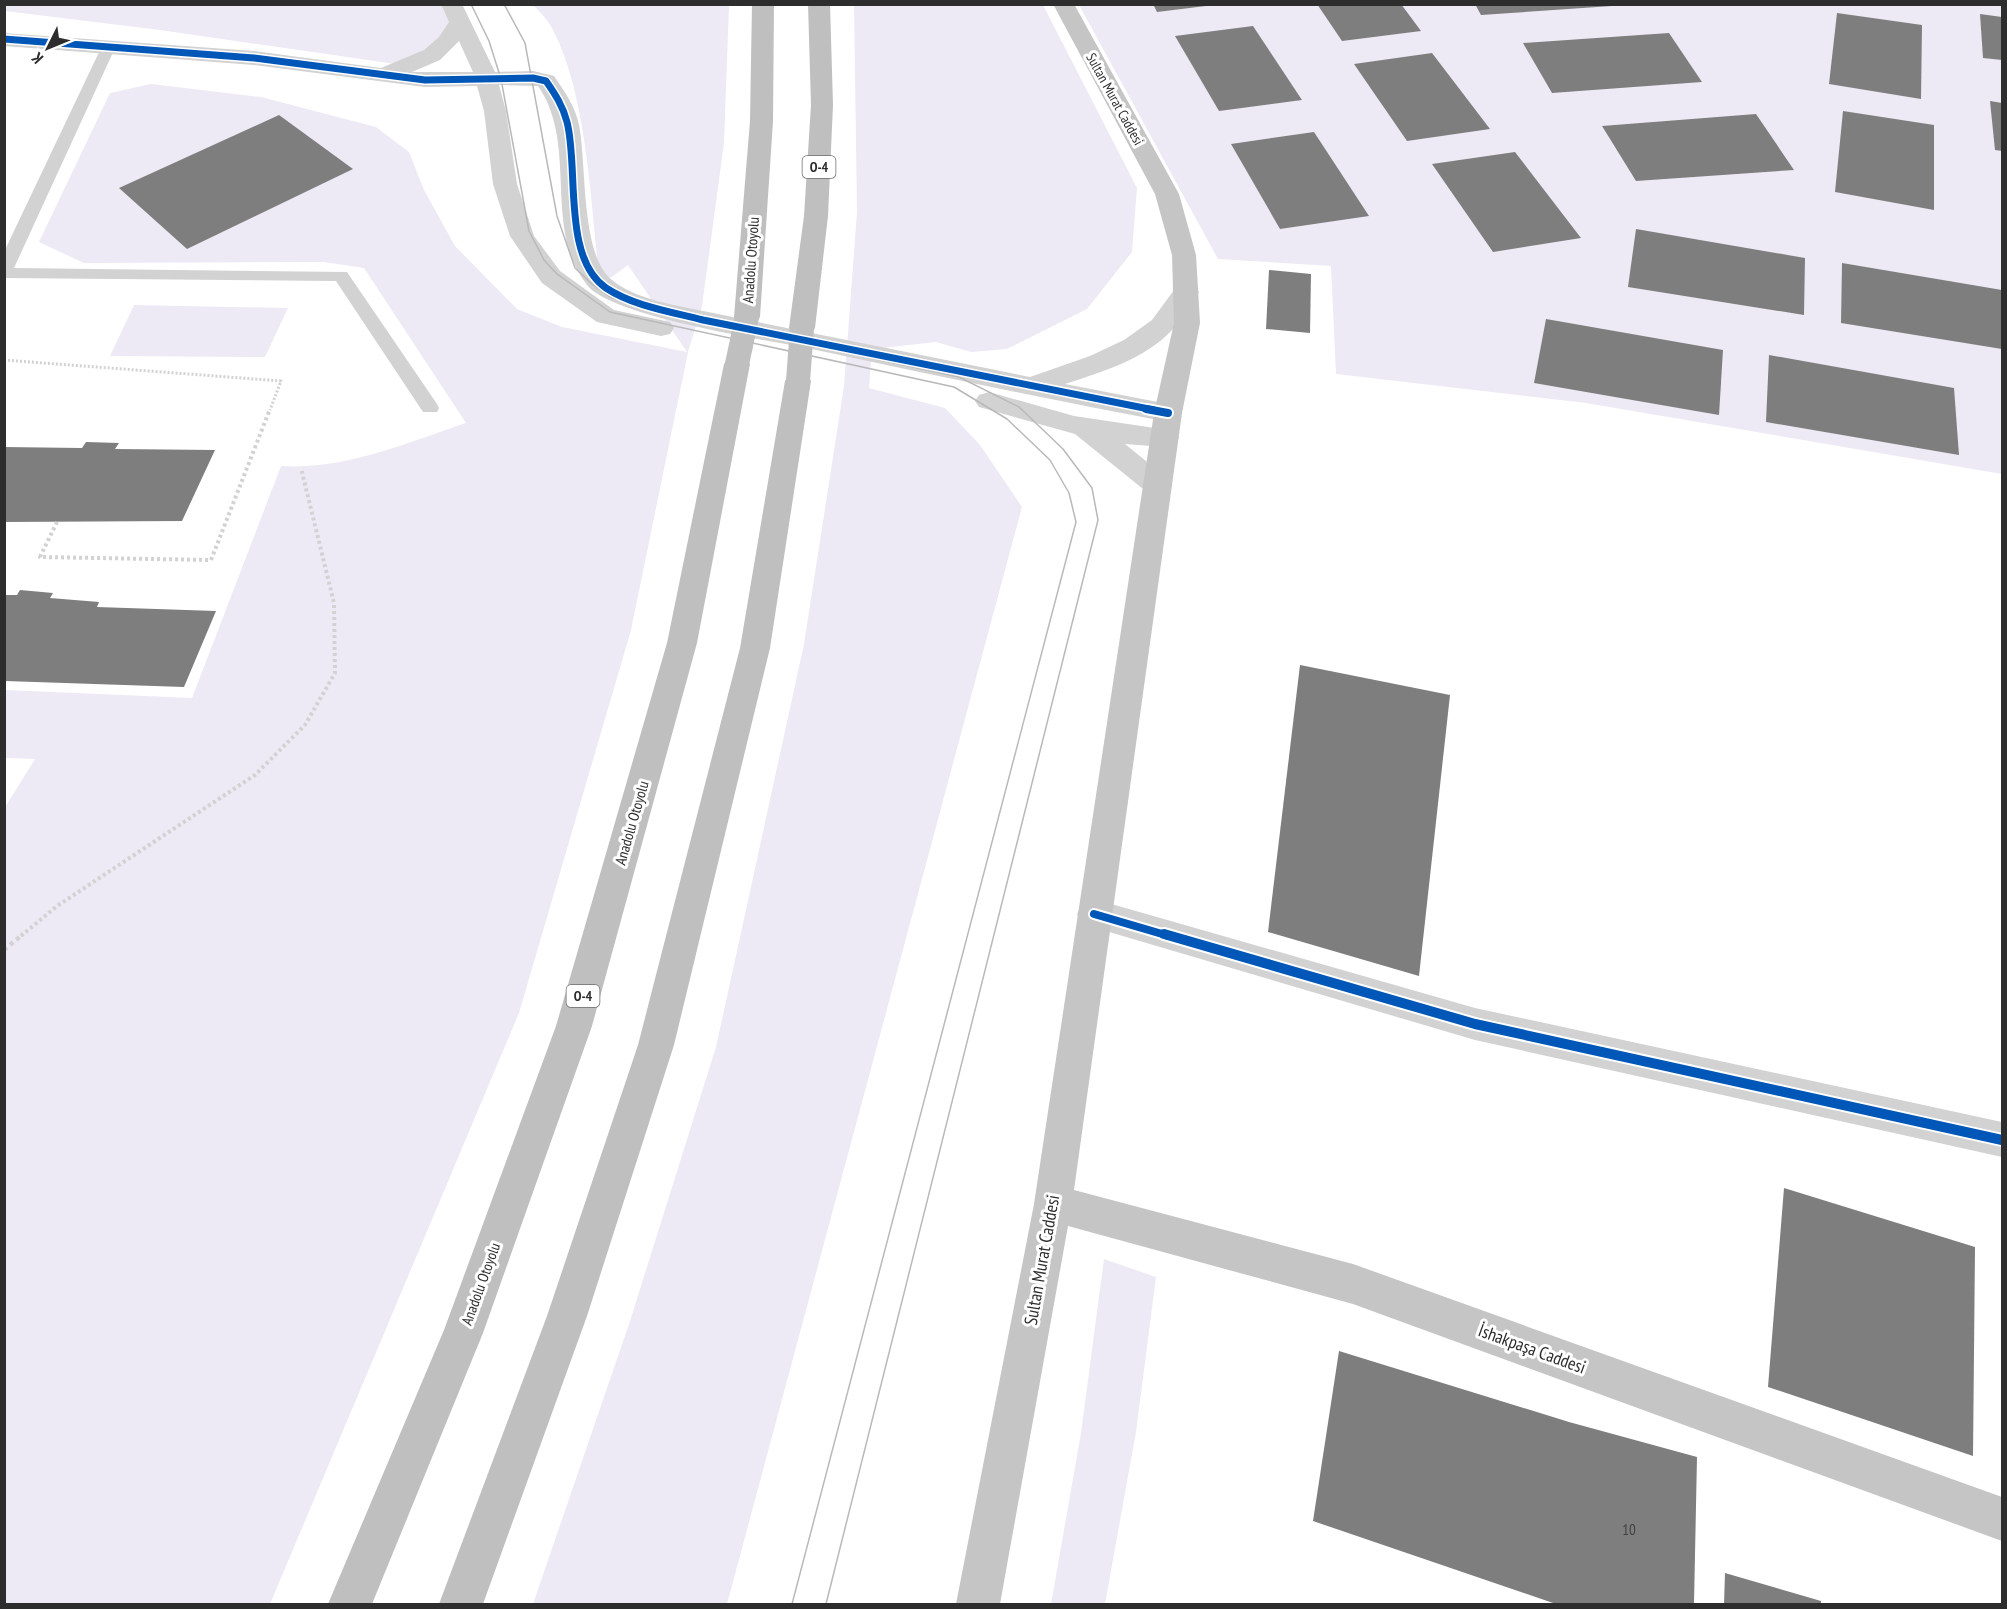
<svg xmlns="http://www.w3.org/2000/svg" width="2007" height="1609" font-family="'PT Sans Narrow',sans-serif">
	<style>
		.green { fill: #eeeaf5 }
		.building { fill: #7e7e7e }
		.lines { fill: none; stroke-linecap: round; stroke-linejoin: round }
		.path-far2 { stroke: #d2d2d2; stroke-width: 3; stroke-dasharray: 2 2; stroke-linecap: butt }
		.path-far1 { stroke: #d2d2d2; stroke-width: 4; stroke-dasharray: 3 3; stroke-linecap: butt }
		.path { stroke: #d2d2d2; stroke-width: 4.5; stroke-dasharray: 4 4; stroke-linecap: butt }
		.lane { fill: #d2d2d2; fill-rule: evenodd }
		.street { fill: #d2d2d2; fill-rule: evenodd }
		.primary { fill: #c5c5c5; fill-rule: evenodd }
		.highway { fill: #bfbfbf; fill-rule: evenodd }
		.tram { stroke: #b9b9b9; stroke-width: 1.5 }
		.highway-bridge { stroke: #bfbfbf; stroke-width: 24 }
		.cycleway-far2-casing { stroke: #fff; stroke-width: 10 }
		.cycleway-far1-casing { stroke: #fff; stroke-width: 12 }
		.cycleway-casing { stroke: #fff; stroke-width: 14 }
		.cycleway-far2 { stroke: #0057b8; stroke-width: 7 }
		.cycleway-far1 { stroke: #0057b8; stroke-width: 8 }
		.cycleway { stroke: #0057b8; stroke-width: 10 }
		.labels { text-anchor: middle; stroke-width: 6; stroke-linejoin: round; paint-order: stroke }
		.far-street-label { font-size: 14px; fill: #2d2d2d; stroke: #fff }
		.shield { fill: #fff; stroke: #6c6c6c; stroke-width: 1.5 }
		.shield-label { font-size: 14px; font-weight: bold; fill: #2d2d2d }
		.street-label { font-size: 15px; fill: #2d2d2d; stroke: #fff }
		.near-number-label { font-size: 15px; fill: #414141 }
		.near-street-label { font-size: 18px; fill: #2d2d2d; stroke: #fff }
	</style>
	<rect width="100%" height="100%" fill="#fff"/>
	<g class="green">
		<polygon points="451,4 461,21 409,66 160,30 5,11 4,5"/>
		<path d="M533,5H729L724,143L702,306L688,352L631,630L519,1013L270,1604H5L4,809L35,759L5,758V690L192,698L281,466C345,470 406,443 466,423L364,268L324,262L84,263L39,242L110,93L151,84L261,97L376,127L409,152L424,190L455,246L517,309L562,327L687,352L628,265L609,279L598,265C590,194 586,94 553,30C549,21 540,12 533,5Z"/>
		<polygon points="854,5 1043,5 1137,188 1132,252 1087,309 1007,349 971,352 936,342 872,349 869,388 945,408 980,445 1022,507 727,1604 533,1604 630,1321 716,1047 804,644 844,386 857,212"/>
		<polygon points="1079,5 2002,5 2002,474 1586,403 1336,374 1331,266 1218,259"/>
		<polygon points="134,305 288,308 265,357 110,356"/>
		<polygon points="1104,1259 1156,1277 1136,1432 1105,1604 1051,1604 1081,1433"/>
	</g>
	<g class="building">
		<polygon points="1153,4 1206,4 1206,6 1157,12"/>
		<polygon points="1317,4 1401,4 1421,31 1342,41"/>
		<polygon points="1475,4 1612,4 1612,6 1481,15"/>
		<polygon points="1837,13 1922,25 1921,99 1829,84"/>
		<polygon points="1980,14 2002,17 2002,60 1983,58"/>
		<polygon points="1253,26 1302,100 1219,111 1175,36"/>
		<polygon points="1669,33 1702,82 1552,93 1523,43"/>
		<polygon points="1432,53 1490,129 1407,141 1354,64"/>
		<polygon points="1990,101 2002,103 2002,151 1995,150"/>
		<polygon points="1843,111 1934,125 1934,210 1835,192"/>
		<polygon points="1756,114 1794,170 1636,181 1602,126"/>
		<polygon points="279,115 353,169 187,249 119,188"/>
		<polygon points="1314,132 1369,216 1280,229 1231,144"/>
		<polygon points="1515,152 1581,238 1493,252 1432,164"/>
		<polygon points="1636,229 1805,258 1804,315 1628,287"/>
		<polygon points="1842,263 2002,290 2002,349 1841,323"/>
		<polygon points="1269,270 1311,274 1310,333 1266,329"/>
		<polygon points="1546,319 1723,350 1719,415 1534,383"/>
		<polygon points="1769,355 1954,388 1959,455 1766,422"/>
		<polygon points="86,442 119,443 115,449 215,450 182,521 4,522 4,447 82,448"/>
		<polygon points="20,590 53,593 50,598 99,602 97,607 216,611 184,687 5,681 5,595 17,595"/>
		<polygon points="1300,665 1450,695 1419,976 1268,932"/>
		<polygon points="1784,1188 1975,1247 1973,1456 1768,1387"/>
		<polygon points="1339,1351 1569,1422 1697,1457 1694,1604 1556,1604 1313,1521"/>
		<polygon points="1725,1573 1821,1601 1821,1604 1724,1604"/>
	</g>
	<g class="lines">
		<polyline class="path-far2" points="4,360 281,381 270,410"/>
		<g class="path-far1">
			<polyline points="57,522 40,557 211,560 270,409"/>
			<polyline points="21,936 57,906 255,775 305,725 335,673 334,603 301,468"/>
		</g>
		<polyline class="path" points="4,950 23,934"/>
		<polygon class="lane" points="108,44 115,48 14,268 347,272 437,404 439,408 437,412 423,412 336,281 4,278 4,252 101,48"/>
		<g class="street">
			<path d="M441,4H462L495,72L533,71L554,76C565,92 575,106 579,125C587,164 580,255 612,280C635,299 674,305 703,311L1030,377L1090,356L1124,340L1152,320L1177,286L1186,284L1195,286L1199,292C1190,305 1182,319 1172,330C1145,359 1102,372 1065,384L1168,404L1178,407L1182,413L1178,419L1168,422C1052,400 936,376 821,351C775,341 613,318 587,285C542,228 579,145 538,86L499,85L506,111L517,184L534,236L560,271L614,310L670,322L674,328L670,334L661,336L597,322L542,283L510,236L493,184L484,111L477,86L425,87L254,65L4,46V33L254,51L381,68L424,50L439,37L449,22ZM459,41L473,72H412L440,60Z"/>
			<polygon points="989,392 1074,416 1175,431 1179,438 1175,445 1165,447 1125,444 1168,479 1172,486 1168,493 1158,496 1148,493 1075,434 979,407 975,401 979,395"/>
			<polygon points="1094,899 1475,1008 2002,1122 2002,1157 1475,1040 1082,924 1077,914 1082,904"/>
		</g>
		<polygon class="primary" points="1053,4 1074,4 1179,194 1196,255 1200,323 1182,413 1074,1190 1353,1264 2002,1497 2002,1541 1353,1304 1068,1226 1000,1604 956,1604 1034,1204 1154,413 1174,323 1172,255 1155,194"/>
		<g class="highway">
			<polygon points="752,4 774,4 773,121 760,317 756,323 747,325 738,323 734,317 750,121"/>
			<polygon points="808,4 830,4 833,105 828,216 815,328 811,334 802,336 793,334 789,328 804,216 811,105"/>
			<polygon points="737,355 746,358 750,364 697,643 592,1026 483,1333 372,1604 328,1604 444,1330 556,1026 667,643 724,364 728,358"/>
			<polygon points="798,372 807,375 811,381 770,648 674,1045 587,1316 483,1604 439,1604 547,1316 638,1045 740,648 785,381 789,375"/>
		</g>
		<g class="tram">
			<polyline points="471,4 489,41 501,79 529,231 544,260 557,274 610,312 954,387 1007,419 1050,460 1069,493 1076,522 792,1604"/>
			<polyline points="504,4 525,43 557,216 575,268 592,284 610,297 673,315 959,377 1019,407 1063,449 1092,488 1098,520 826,1604"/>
		</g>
		<g class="highway-bridge">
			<polyline points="737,364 747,317"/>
			<polyline points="798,381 802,328"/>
		</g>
		<g class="cycleway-far2-casing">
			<path id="cycleway-far2" d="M4,39L254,58L425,80L533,78L546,81C555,94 563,106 567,122C579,168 562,258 606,288C633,306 672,312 703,320L1154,410"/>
		</g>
		<g class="cycleway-far1-casing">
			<g id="cycleway-far1">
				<polyline points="1146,409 1168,413"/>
				<polyline points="1094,914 1169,936"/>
			</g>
		</g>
		<g class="cycleway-casing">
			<polyline id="cycleway" points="1164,934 1475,1024 2002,1140"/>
		</g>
		<use href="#cycleway-far2" class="cycleway-far2"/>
		<use href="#cycleway-far1" class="cycleway-far1"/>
		<use href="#cycleway" class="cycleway"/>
	</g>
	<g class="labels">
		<g class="far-street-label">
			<text transform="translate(1115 99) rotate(61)" y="5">Sultan Murat Caddesi</text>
		</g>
		<g class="shield">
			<rect x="802.5" y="156" width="33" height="22" rx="4.5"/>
			<rect x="566.5" y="985" width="33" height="22" rx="4.5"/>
		</g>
		<g class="shield-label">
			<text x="819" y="172">O-4</text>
			<text x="583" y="1001">O-4</text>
		</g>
		<g class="street-label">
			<text transform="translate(751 260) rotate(-86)" y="5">Anadolu Otoyolu</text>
			<text transform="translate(632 823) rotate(-74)" y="5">Anadolu Otoyolu</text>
			<text transform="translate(481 1284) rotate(-70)" y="5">Anadolu Otoyolu</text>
		</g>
		<g class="near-number-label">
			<text x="1629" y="1535">10</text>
		</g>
		<g class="near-street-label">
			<text transform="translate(1042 1260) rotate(-80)" y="6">Sultan Murat Caddesi</text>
			<text transform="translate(1532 1349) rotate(20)" y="6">İshakpaşa Caddesi</text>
		</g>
	</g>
	<rect width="2007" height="1609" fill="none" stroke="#2d2d2d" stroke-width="12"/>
	<g transform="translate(48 48) rotate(227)" stroke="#ffffff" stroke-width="4.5" paint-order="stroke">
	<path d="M0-4.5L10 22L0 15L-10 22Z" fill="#2d2d2d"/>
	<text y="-9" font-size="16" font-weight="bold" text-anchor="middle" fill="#2d2d2d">K</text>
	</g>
</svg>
